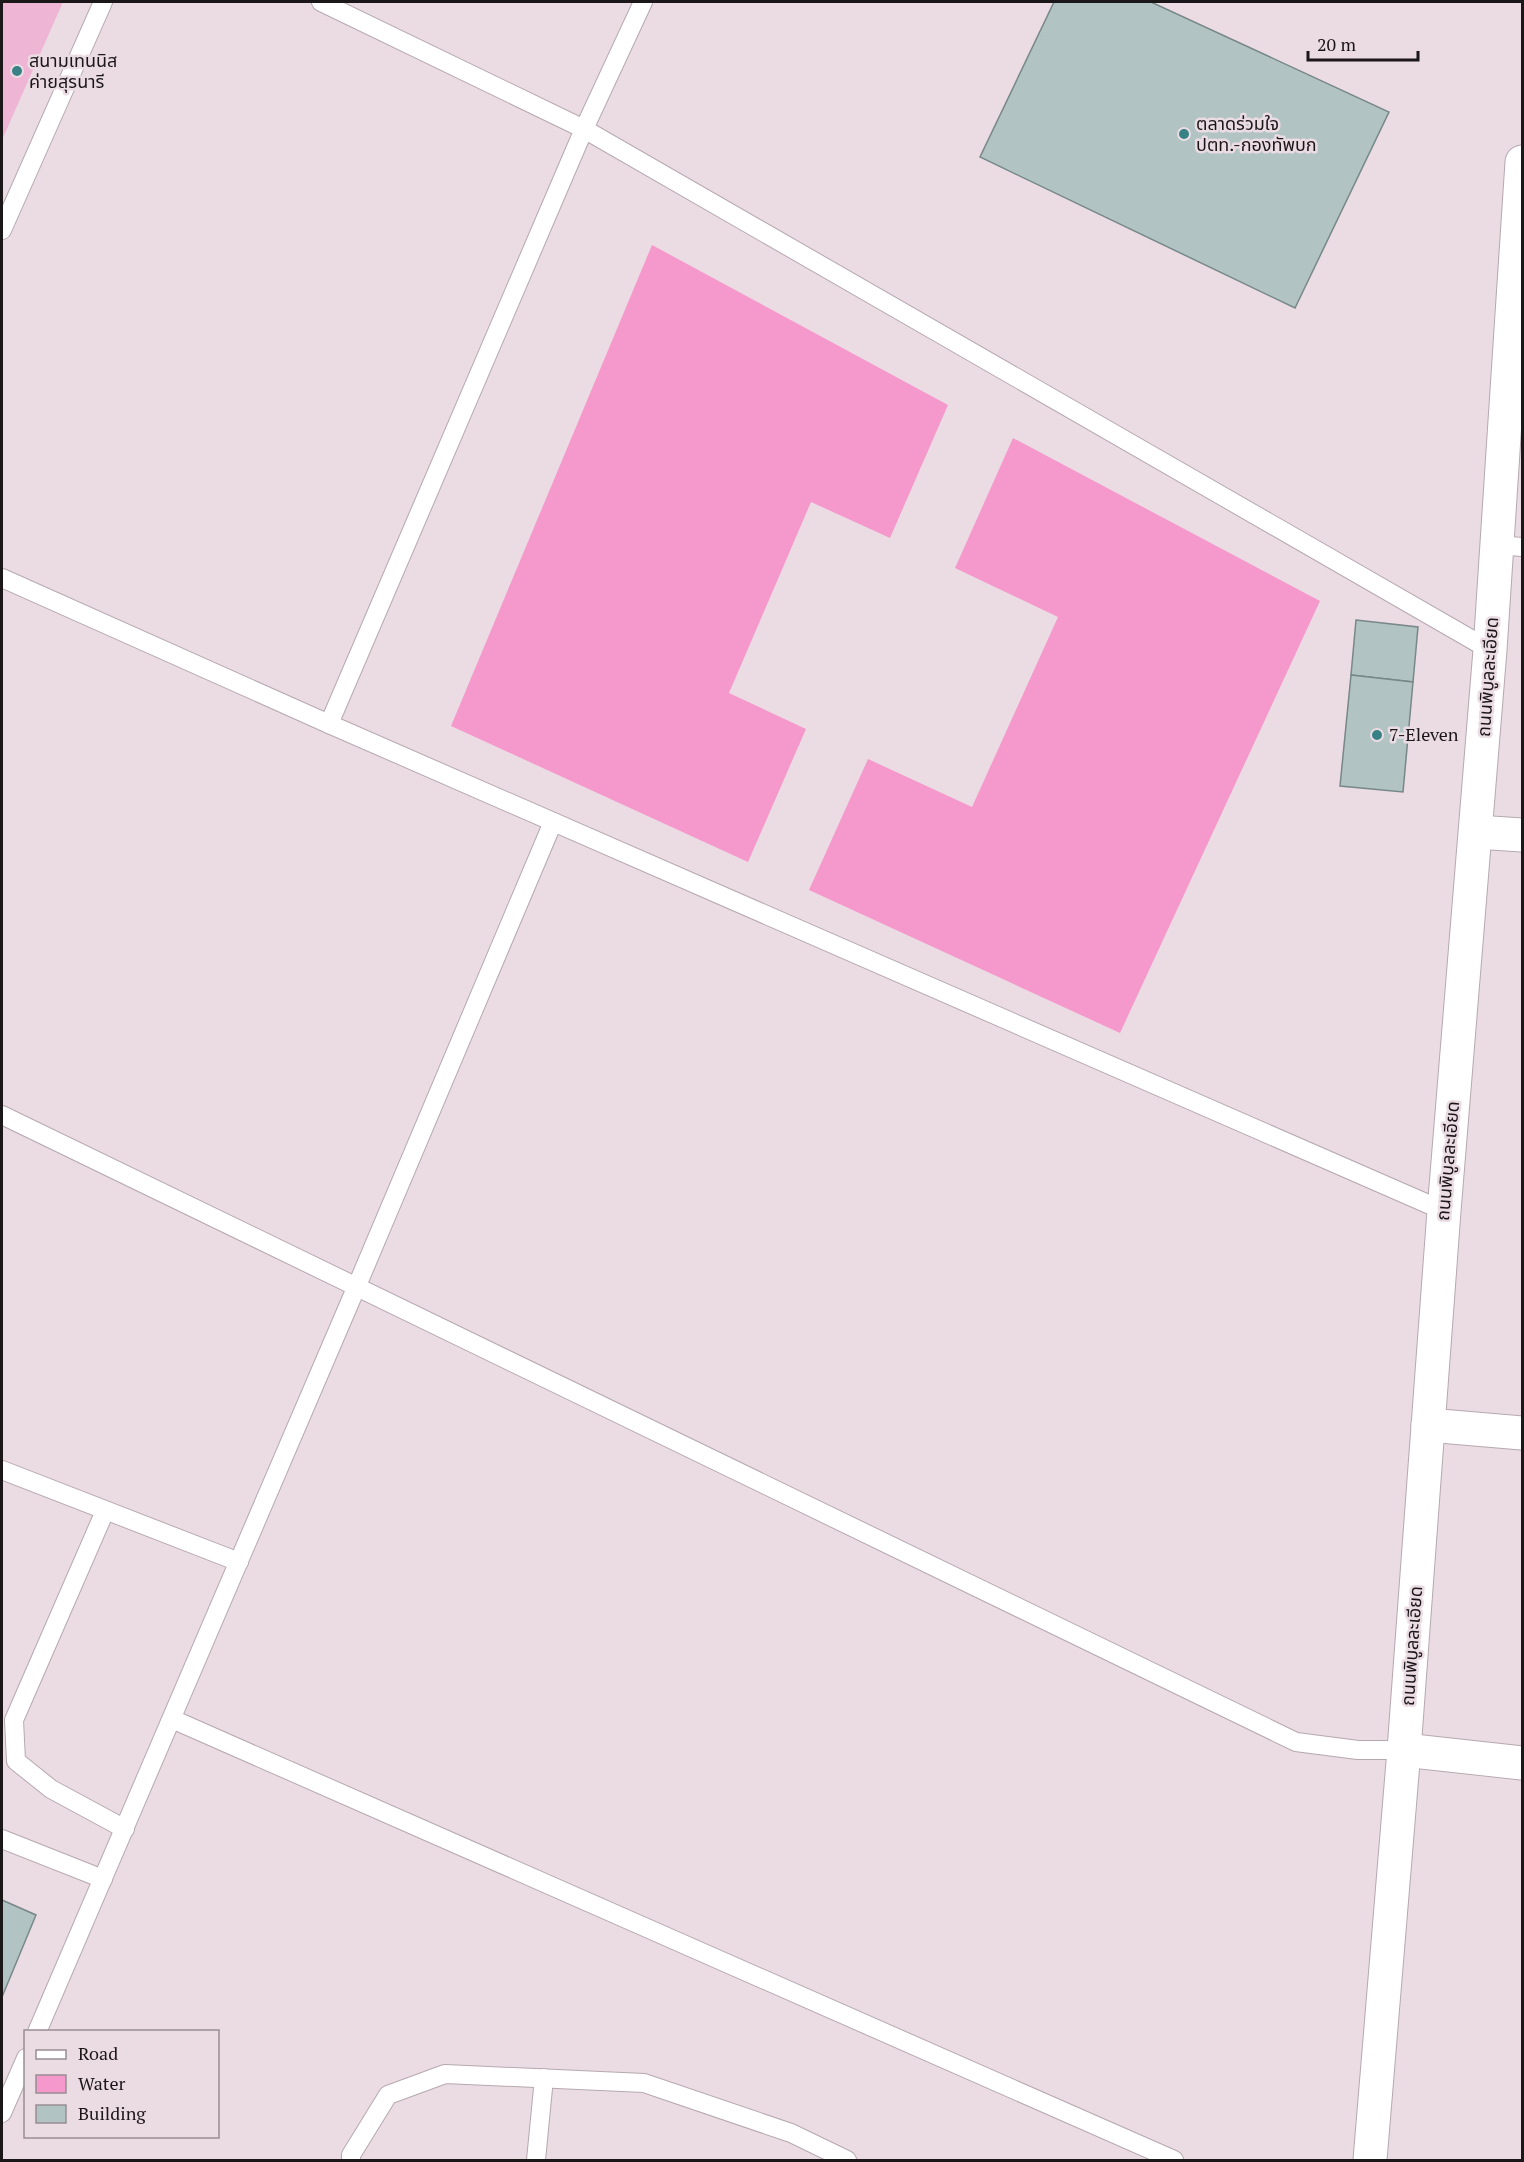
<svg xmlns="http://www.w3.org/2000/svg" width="1524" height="2162" font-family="'PT Serif','Noto Sans Thai',serif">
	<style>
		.green { fill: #efb5d4 }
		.water { fill: #f599cc }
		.building { fill: #b1c3c3; stroke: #788889; stroke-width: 1.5 }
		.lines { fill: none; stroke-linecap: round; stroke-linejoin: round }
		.lane-casing { stroke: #b6a8af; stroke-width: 20 }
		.street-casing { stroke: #b6a8af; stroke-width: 35 }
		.secondary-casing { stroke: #b6a8af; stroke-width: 35 }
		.lane { stroke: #fff; stroke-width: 18 }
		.street { stroke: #fff; stroke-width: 33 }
		.secondary { stroke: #fff; stroke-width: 33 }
		.poi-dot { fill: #388184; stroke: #ebdce4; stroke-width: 2 }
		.labels { text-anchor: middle; stroke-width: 5; stroke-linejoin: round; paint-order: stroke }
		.poi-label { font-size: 18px; fill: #1b1618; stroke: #ebdce4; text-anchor: start }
		.street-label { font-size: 18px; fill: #1b1618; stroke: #ebdce4 }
	</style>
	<rect width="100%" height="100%" fill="#ebdce4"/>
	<polygon class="green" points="2,2 63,2 2,140"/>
	<g class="water">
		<polygon points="652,245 948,405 890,538 811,502 729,693 806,729 748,862 451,726"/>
		<polygon points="1013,438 1320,601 1120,1033 809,890 868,759 972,807 1058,617 955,568"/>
	</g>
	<g class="building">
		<polygon points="1054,2 1151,2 1389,112 1295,308 980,157"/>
		<polygon points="1356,620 1418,627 1413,682 1351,675"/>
		<polygon points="1351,675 1413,682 1403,792 1340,786"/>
		<polygon points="2,1900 36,1915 2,1997"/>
	</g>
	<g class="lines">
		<g class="lane-casing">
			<g id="lane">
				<polyline points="321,2 584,129 1490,650"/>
				<polyline points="2,230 103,2"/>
				<polyline points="1498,545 1522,547"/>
				<polyline points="2,578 329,724 1444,1211"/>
				<polyline points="329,724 584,129 643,2"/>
				<polyline points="2,1115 1296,1742 1358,1750 1404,1750"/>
				<polyline points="2,1470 239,1562"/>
				<polyline points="105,1511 14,1720 16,1761 51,1789 125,1829"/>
				<polyline points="172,1719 1174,2160"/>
				<polyline points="2,1839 103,1879"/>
				<polyline points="37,2032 356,1288 553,822"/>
				<polyline points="2,2113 26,2058"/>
				<polyline points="351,2160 351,2155 388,2095 445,2074 644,2083 791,2133 847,2160"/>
				<polyline points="536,2160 544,2078"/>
			</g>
		</g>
		<g class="street-casing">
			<g id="street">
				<polyline points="1476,832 1522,835"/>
				<polyline points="1428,1425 1522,1433"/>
				<polyline points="1404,1750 1522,1763"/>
			</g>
		</g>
		<g class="secondary-casing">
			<polyline id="secondary" points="1370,2160 1404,1750 1444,1211 1490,650 1522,162"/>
		</g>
		<use href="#lane" class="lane"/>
		<use href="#street" class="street"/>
		<use href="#secondary" class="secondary"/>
	</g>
	<g class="poi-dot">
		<circle cx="17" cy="71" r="6"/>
		<circle cx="1184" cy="134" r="6"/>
		<circle cx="1377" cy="735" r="6"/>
	</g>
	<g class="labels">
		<g class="poi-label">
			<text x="29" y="67">สนามเทนนิส<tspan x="29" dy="21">ค่ายสุรนารี</tspan></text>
			<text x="1196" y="130">ตลาดร่วมใจ<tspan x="1196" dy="21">ปตท.-กองทัพบก</tspan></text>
			<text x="1389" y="741">7-Eleven</text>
		</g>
		<g class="street-label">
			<text transform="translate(1488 677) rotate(-86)" y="6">ถนนพิบูลละเอียด</text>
			<text transform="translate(1448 1161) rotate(-85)" y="6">ถนนพิบูลละเอียด</text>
			<text transform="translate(1412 1646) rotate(-86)" y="6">ถนนพิบูลละเอียด</text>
		</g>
	</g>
	<rect width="1524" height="2162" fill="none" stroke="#1b1618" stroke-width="6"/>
	<rect x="24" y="2030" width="195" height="108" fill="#ebdce4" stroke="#988d92" stroke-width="1.5"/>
	<rect x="36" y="2050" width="30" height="9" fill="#ffffff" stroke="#988d92" stroke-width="1.5"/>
	<text x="78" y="2060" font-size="18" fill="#1b1618">Road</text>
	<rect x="36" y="2075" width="30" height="18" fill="#f599cc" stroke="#988d92" stroke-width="1.5"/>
	<text x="78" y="2090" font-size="18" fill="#1b1618">Water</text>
	<rect x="36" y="2105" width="30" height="18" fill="#b1c3c3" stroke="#988d92" stroke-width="1.5"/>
	<text x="78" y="2120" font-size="18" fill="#1b1618">Building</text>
	<path d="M1308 51v9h110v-9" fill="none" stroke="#1b1618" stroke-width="3"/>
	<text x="1317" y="51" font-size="18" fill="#1b1618" stroke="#ebdce4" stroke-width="4.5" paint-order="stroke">20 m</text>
</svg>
